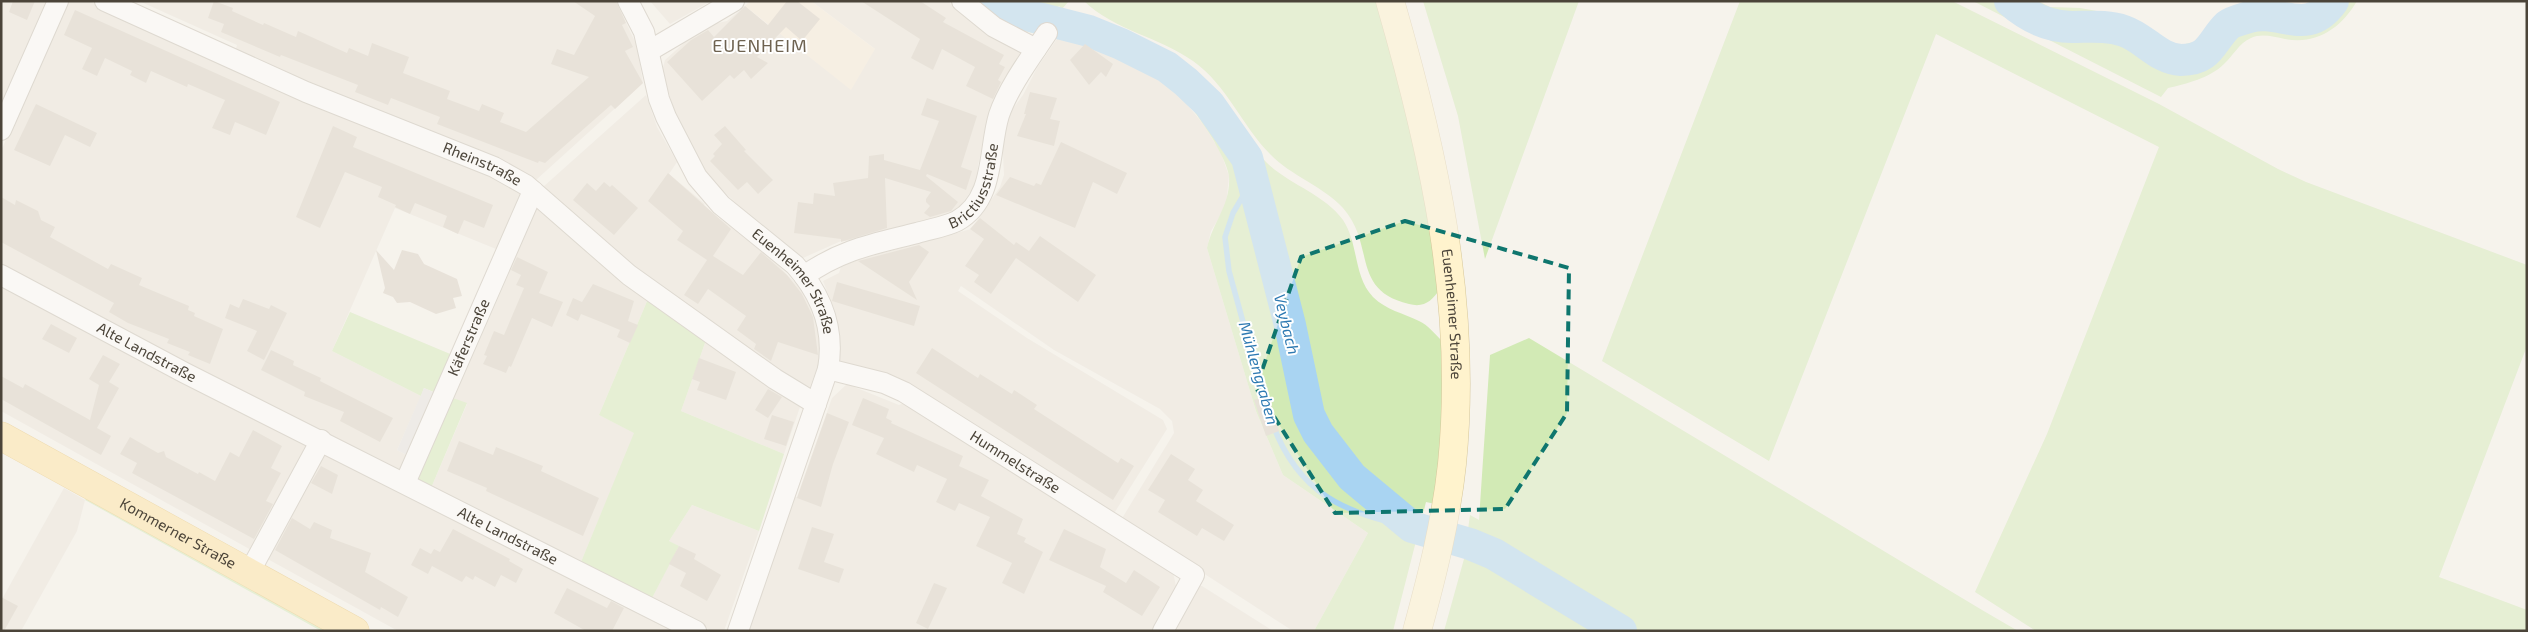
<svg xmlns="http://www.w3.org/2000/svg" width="2528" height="632" font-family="'Exo 2',sans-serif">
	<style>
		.residential { fill: #eae5da }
		.commercial { fill: #f7ead8 }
		.green { fill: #d2eab5 }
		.parking { fill: #e5e3e0 }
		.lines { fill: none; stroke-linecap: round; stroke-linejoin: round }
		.stream { stroke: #a9d4f2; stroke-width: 5.5 }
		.river { stroke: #a9d4f2; stroke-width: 32 }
		.building { fill: #d8cfc1 }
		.minor-casing { stroke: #c2bbae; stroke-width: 22 }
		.secondary-casing { stroke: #d6c79b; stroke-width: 29 }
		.primary-casing { stroke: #e6c16a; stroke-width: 29 }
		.minor { stroke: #fff; stroke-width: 20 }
		.secondary { stroke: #fff3cd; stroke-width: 28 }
		.primary { stroke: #ffe39c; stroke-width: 28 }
		.marked { fill: none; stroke: #0f766e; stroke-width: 4; stroke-dasharray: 10 6; stroke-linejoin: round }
		.labels { text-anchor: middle; stroke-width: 4; stroke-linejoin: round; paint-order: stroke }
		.street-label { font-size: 15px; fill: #4b4439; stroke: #fff }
		.water-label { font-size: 16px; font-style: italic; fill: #2e7ab2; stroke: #fff }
		.quarter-label { font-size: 18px; letter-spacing: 1px; fill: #6e6250; stroke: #fff }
	</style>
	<rect width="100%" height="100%" fill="#f6f3ec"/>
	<g class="residential">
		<polygon points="1,1 49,1 1,112"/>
		<polygon points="66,1 89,1 317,105 421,143 520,190 523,199 501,251 395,208 332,351 421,396 397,450 410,457 401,470 220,381 1,266 1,151"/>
		<polygon points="139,1 616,1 637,46 643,83 536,180 531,179 235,52 237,45"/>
		<polygon points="650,1 711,1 670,24"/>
		<polygon points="811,1 948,1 959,12 1021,54 987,130 978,165 977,182 962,204 945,218 856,240 841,241 803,258 739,206 712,180 701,164 677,119 662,71 665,60 703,26 727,21 745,6 776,32 875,49"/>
		<polygon points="1061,33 1090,40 1160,78 1176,91 1204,125 1221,153 1229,176 1226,206 1211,231 1207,248 1256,411 1283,475 1368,533 1314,631 1293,631 1121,520 1174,433 1172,421 1160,409 1054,350 961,286 958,291 1027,338 1163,420 1167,429 1113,515 898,379 840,361 831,301 823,281 839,273 842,264 971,229 1000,187 1004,175 1002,133 1006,118 1023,95 1037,68"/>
		<polygon points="646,95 657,127 677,162 669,174 705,204 701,207 723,221 778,265 803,291 816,317 822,355 810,387 780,372 633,268 543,187"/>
		<polygon points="533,205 648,299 599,415 635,433 581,562 431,488 467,404 450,397"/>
		<polygon points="1,283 311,444 253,551 1,411"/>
		<polygon points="706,340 769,387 800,407 784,454 681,411"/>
		<polygon points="847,384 899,405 904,403 1173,572 1177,591 1152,631 749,631 793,497 797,497 832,398"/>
		<polygon points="324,450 679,631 398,631 264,557"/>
		<polygon points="64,488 85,500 77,531 21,631 1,631 1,601"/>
		<polygon points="692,505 759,531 724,631 712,631 651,600 678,546 669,541"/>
		<polygon points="1199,586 1202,586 1273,631 1172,631"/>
	</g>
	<polygon class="commercial" points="750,1 811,1 875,49 851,90 745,6"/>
	<g class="green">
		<polygon points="969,1 1069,1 1062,9 1059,6 1054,12 1055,16 1036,34 1015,28"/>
		<path d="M1084,1H1380L1410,112L1440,289C1432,301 1424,308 1409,304C1350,290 1376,245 1343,208C1323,186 1291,176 1270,154C1242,126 1227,85 1193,61C1159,37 1114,30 1084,1Z"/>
		<polygon points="1423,1 1579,1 1485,259 1458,116"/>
		<polygon points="1740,1 1952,1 2159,104 2278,169 2306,182 2527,265 2527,346 2439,577 2527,610 2527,631 2036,631 1975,592 2047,434 2159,147 1936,34 1769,461 1602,361"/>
		<path d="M1973,1H2038L2050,7L2080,8L2114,14L2136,22L2177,46L2198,41L2221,19L2245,6L2267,4L2301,9L2317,1H2357C2341,28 2317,45 2285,39C2274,37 2262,33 2251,38C2239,43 2233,56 2224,64C2210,78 2186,84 2168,88L2161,97Z"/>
		<path d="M1075,13C1095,15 1113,30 1130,38C1154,50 1180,58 1200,76C1226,102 1241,137 1267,163C1290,185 1324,194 1343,220C1359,244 1353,276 1373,297C1386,310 1403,313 1419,321C1428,325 1435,334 1442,341L1446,381L1435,504L1426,502L1393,631H1314L1368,533L1283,475L1256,411L1207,248C1213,221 1231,205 1229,176C1227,164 1219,151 1214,141C1203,123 1190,104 1175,90C1147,65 1092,38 1056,32L1060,29C1112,41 1162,63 1200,101L1206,96C1166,58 1118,39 1067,21L1066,17Z"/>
		<polygon points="648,299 706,340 681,411 784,454 759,531 692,505 669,541 679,546 651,600 620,581 581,562 634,433 599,415"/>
		<polygon points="350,312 455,356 438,394 424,388 421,396 332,351"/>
		<polygon points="1529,338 1982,610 2018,631 1444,631 1464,559 1470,515 1479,520 1490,355"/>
		<polygon points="450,397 467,403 431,488 417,479"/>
		<polygon points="87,497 335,631 321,631 85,500"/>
	</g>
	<polygon class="parking" points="424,388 438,394 410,457 397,450"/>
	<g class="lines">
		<g class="stream">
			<polyline points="1253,179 1233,213 1225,237 1229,271 1265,402"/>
			<path d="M1273,425C1299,494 1344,513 1412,527"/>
			<polyline points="1595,631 1599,617"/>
		</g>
		<g class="river">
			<polyline points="991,1 1011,11 1089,31 1121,44 1167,67 1186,82 1209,104 1247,158 1290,325 1309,415 1318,433 1352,477 1412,527 1470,544 1494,554 1621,631"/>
			<path d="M2010,1C2027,16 2048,27 2072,27C2090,27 2107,25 2124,31C2145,38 2158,59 2181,60C2211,60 2211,41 2228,25C2233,21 2243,19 2249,17C2281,8 2307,38 2333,1"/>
		</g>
	</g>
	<g class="building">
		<polygon points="13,1 35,1 27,20 9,12"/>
		<polygon points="214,1 233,8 232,11 263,25 264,23 296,37 298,31 347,53 349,48 368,56 372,43 409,57 403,73 450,91 447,99 479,111 482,104 504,113 500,122 526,132 589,77 551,64 557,49 574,55 595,16 573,1 616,1 626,23 622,25 633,47 625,51 643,83 615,109 611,105 545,163 539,161 538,163 437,124 440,117 391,98 388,105 355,92 358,85 281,55 280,57 221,32 224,24 208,18"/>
		<polygon points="787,1 797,1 820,19 802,41 786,27 757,57 768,63 751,79 744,70 734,79 730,75 702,101 667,62 691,40 708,30 714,37 745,6 768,25"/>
		<polygon points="861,1 920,1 946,18 943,22 1004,55 999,64 1005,67 998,80 1001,82 993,99 966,86 975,67 942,49 933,70 911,58 920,39"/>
		<polygon points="75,10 280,102 266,135 235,122 230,135 212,128 225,100 188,84 187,87 151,71 146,83 130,75 132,71 105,58 97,76 82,69 92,48 64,35"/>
		<polygon points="1085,44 1113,64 1106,77 1101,72 1089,85 1070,60"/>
		<polygon points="1030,92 1057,98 1050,119 1060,121 1054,146 1017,136 1026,114 1024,114"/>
		<polygon points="927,98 977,116 961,167 972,171 966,190 927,174 926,176 958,202 951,211 930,217 924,213 930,206 926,202 926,199 931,192 885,178 887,228 841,242 841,239 794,233 798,202 813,204 814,193 835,196 833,183 868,178 869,156 884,154 884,160 920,170 939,121 921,115"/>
		<polygon points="36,104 97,133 90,147 65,135 50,166 14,150"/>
		<polygon points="333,126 357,137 353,147 493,205 484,228 464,220 458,234 443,227 447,216 415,203 410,214 395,207 396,205 378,197 382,187 345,172 320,228 296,217"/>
		<polygon points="725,126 746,150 744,151 773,180 758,194 747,182 738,190 710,161 715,156 713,154 722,144 714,135"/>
		<polygon points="1061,142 1127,173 1117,194 1093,182 1075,228 996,195 1010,177 1034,186 1036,183 1041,185"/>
		<polygon points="668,173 731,229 713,256 743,275 761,252 787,275 802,294 813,317 818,355 778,342 771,361 754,349 756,344 737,330 746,316 708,289 698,304 684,295 707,260 677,240 683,231 648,201"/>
		<polygon points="604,182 610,187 612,185 638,208 614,235 573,200 587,183 596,191"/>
		<polygon points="1,197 15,205 16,200 38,211 41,220 55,227 50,237 108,269 111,264 142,278 139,285 189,306 188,310 195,313 194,316 223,329 210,364 188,355 190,352 167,343 169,339 128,323 109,312 114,303 1,242"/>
		<polygon points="980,218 1014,245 1016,242 1029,251 1040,236 1096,275 1078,302 1016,258 991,294 974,282 979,275 965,266 984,239 970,229"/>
		<polygon points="919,245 929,252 909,282 917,300 858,261"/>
		<polygon points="376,250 394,270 402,250 418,254 424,264 457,279 462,296 453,298 456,308 436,314 410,302 397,303 393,297 383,293 385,288"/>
		<polygon points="517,257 548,272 539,293 563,302 552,327 532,318 511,367 509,366 506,373 483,364 487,356 484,355 494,331 504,335 524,288 516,285 521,275 511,270"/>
		<polygon points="837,282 920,306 914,326 832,301"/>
		<polygon points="593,284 634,301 628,321 638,325 630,343 617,337 620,330 601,322 581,314 578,321 566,315 573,298 582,302"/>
		<polygon points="243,299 269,309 271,305 287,313 264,360 247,351 257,331 225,318 230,304 239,308"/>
		<polygon points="51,324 77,338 69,353 42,339"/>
		<polygon points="932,348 978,378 980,374 1012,394 1014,390 1037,405 1034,409 1118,463 1121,458 1134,466 1113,500 916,373"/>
		<polygon points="271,350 294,361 293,365 321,378 320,381 393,418 380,442 340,421 344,412 304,396 305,392 261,370"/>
		<polygon points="103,355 120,364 109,382 119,388 97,428 111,436 101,455 1,399 1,376 23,388 25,384 90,420 99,385 89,379"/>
		<polygon points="699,358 736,372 726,400 697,390 700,382 692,379"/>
		<polygon points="768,389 782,397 768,418 755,410"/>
		<polygon points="1268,395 1279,431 1266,436 1254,400"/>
		<polygon points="863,398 889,409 886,418 892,421 891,423 963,456 959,466 989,480 981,496 1023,519 1017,534 1026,538 1024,542 1043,552 1024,594 1002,583 1012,563 976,546 990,517 959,503 955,511 936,502 947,479 917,465 914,472 876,454 884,438 852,425"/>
		<polygon points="827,413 849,422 833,464 821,507 797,498"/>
		<polygon points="772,415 794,422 786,446 764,439"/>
		<polygon points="253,430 282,446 271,468 281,473 266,501 273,504 254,539 132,473 137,463 120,454 130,437 158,453 164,451 166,457 198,474 199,472 215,481 230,452 239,457"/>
		<polygon points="459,441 493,455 496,447 543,466 541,471 599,498 583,536 486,491 487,488 447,471"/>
		<polygon points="1171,454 1195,469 1188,480 1203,490 1196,501 1234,525 1224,541 1202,528 1197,536 1158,512 1165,500 1148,490"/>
		<polygon points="321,466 338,475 332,494 311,483"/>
		<polygon points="292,518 310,529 314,522 332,530 330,538 371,553 365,572 408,597 398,617 381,607 380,610 275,550"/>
		<polygon points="812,527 834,534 824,562 844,569 839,583 798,569"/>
		<polygon points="453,529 510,559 509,561 523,569 516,583 501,575 495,587 475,576 473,580 466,576 462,582 432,566 428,574 411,565 420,548 431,554 434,549 440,552"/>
		<polygon points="1064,529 1106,549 1100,567 1126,583 1134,570 1160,587 1142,616 1103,592 1106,586 1049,560"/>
		<polygon points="679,546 696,554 694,559 721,575 707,601 680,586 686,573 669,564"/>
		<polygon points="934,583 947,588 928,629 916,623"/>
		<polygon points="567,588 607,608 611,601 624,608 612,631 586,631 554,613"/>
		<polygon points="1,597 18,606 4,631 1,631"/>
	</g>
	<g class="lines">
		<g class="minor-casing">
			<g id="minor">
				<path id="s1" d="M105,1L306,92L494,167L526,185L629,275L775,379L816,404"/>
				<path id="s2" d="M628,1L644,32L659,99L666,117L697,177L721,205L795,265C821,294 835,329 828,369L738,631"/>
				<polyline points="962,1 994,27 1036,49"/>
				<polyline points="649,51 734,1"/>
				<polyline points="1,130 58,1"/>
				<path id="s3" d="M1,275L185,373L696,631"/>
				<path id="s4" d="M804,276C842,249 874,244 917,233C930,229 945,227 957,221C996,199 988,150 999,115C1008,88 1031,57 1047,33"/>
				<path id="s5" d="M828,369L884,383L904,392L1194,575L1163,631"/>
				<path id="s6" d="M405,483L533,191"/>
				<polyline points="249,573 321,440"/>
			</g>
		</g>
		<g class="secondary-casing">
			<g id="secondary">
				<path id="s7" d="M1390,1C1434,153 1468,305 1452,464C1446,521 1432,576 1417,631"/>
			</g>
		</g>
		<g class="primary-casing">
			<g id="primary">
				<path id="s8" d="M1,436L355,631"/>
			</g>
		</g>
		<use href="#minor" class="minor"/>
		<use href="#secondary" class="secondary"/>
		<use href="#primary" class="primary"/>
	</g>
	<path d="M0 0H2528V632H0ZM1405,221L1569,268L1567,413L1505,509L1335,513L1256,388L1301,257Z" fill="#f6f3ec" fill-opacity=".55" fill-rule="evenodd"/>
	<path class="marked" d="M1405,221L1569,268L1567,413L1505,509L1335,513L1256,388L1301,257Z"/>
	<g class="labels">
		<g class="street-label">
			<text dy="5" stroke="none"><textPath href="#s1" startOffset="411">Rheinstraße</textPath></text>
			<text dy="5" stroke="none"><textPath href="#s4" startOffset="204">Brictiusstraße</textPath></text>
			<text dy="5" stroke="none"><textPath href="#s2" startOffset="335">Euenheimer Straße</textPath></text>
			<text dy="5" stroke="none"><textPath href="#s7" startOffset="320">Euenheimer Straße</textPath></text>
			<text dy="5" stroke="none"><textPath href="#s6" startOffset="159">Käferstraße</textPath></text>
			<text dy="5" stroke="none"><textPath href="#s3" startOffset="165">Alte Landstraße</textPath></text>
			<text dy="5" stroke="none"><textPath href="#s5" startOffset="211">Hummelstraße</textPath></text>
			<text dy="5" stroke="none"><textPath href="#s8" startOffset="202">Kommerner Straße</textPath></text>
			<text dy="5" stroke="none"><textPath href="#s3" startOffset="570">Alte Landstraße</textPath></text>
		</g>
		<g class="water-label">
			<text transform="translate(1287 324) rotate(76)" y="6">Veybach</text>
			<text transform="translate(1259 373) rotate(74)" y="6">Mühlengraben</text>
		</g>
		<g class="quarter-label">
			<text x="760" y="52">EUENHEIM</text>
		</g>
	</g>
	<rect width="2528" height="632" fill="none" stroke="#4b4439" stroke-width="5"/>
</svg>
